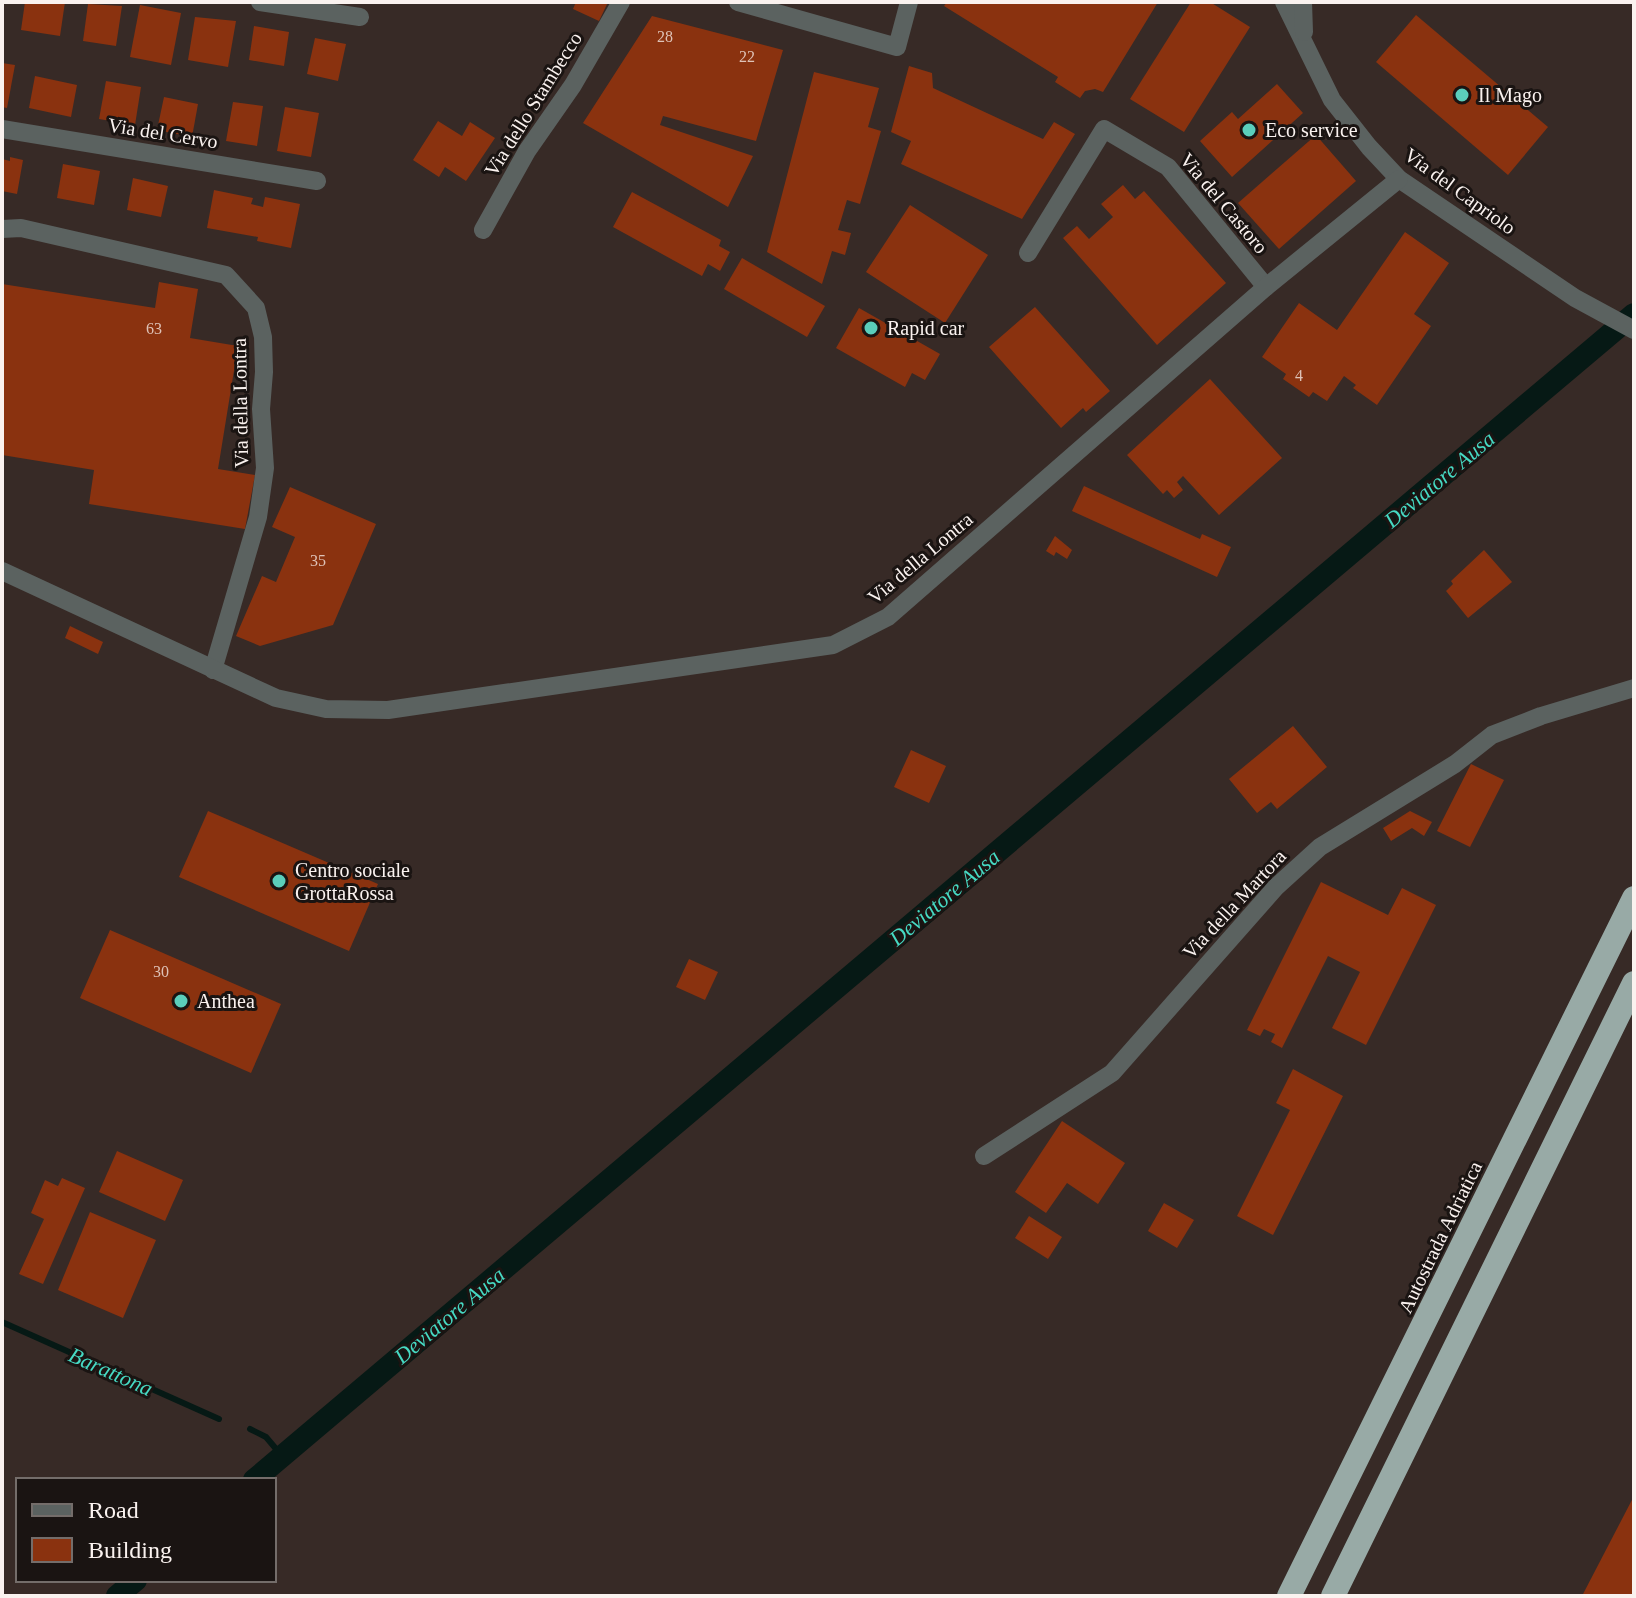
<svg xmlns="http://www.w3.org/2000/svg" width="1636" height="1598" font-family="Georgia,serif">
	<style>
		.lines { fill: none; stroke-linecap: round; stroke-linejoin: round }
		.stream { stroke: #061915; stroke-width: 6 }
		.canal { stroke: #061915; stroke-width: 22 }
		.building { fill: #8a320f }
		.street { stroke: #5b6260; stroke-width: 18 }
		.highway { stroke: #98aaa6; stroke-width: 24 }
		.poi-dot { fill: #5bcebb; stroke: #1a1412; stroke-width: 3 }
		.labels { text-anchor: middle; stroke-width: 6; stroke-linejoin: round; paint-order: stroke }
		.number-label { font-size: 16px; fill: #dec2b7 }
		.poi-label { font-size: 20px; fill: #faf2ef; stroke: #1a1412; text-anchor: start }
		.street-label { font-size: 20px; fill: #faf2ef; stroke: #1a1412 }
		.water-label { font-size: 22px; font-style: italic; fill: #46d9c3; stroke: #1a1412 }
	</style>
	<rect width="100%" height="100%" fill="#372a26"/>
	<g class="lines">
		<g class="stream">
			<polyline points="2,1322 219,1419"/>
			<polyline points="250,1429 266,1437 282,1456"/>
		</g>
		<g class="canal">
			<polyline points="254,1480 1634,314"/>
			<polyline points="117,1596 136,1580"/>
		</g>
	</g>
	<g class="building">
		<polygon points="25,2 65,2 60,36 21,30"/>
		<polygon points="576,2 608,2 599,21 573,9"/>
		<polygon points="947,2 1158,2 1103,92 1095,89 1085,91 1080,98 1055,82 1058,77 944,6"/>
		<polygon points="1191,2 1210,2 1250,27 1184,132 1130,99"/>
		<polygon points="88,4 122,6 116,46 83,41"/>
		<polygon points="140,5 181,13 171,65 130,57"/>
		<polygon points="1416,15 1548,127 1508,175 1376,62"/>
		<polygon points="652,16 783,50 756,141 663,116 660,125 753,156 728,207 583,123"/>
		<polygon points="195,17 236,21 228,67 188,60"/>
		<polygon points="254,26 289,32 284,66 249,60"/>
		<polygon points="315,38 346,44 338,81 307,74"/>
		<polygon points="2,63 15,65 7,108 2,107"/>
		<polygon points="909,66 932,73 933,88 1043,139 1054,122 1075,134 1022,219 901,164 911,141 891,132"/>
		<polygon points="814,72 879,88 868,127 881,131 860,204 847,200 838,230 851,233 845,255 832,251 822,284 767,252"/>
		<polygon points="35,76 77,85 71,117 29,108"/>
		<polygon points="106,81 141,87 135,125 99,119"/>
		<polygon points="1277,84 1303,113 1232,177 1200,141 1232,112 1238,119"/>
		<polygon points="164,97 198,104 192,137 157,130"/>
		<polygon points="233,102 263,106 257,146 226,141"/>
		<polygon points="285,107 319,113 311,157 277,151"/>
		<polygon points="438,121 462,136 470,122 495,138 466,181 445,167 439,177 413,160"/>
		<polygon points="1316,135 1356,181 1279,249 1238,203"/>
		<polygon points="10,157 23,160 17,194 2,191 2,159 10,161"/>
		<polygon points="63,164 100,171 94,205 57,198"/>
		<polygon points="133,178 168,186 161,217 127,210"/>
		<polygon points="1123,185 1135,199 1144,191 1226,283 1157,345 1063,238 1077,226 1089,239 1113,217 1101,204"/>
		<polygon points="214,190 253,198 251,204 263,207 265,197 300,204 291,248 257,241 258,237 207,228"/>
		<polygon points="632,192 721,240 719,246 730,252 720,271 708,264 702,276 613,227"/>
		<polygon points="910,205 988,255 945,323 866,272"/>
		<polygon points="1405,232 1449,263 1414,314 1431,326 1377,405 1353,388 1356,385 1344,376 1327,401 1313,392 1309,397 1283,379 1286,374 1262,357 1299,303 1337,330"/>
		<polygon points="742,258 825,306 807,337 724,289"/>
		<polygon points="159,282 198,289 190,338 238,346 218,469 255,475 245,529 89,504 94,470 2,455 2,284 155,308"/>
		<polygon points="1035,307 1110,391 1086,412 1083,408 1061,428 989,347"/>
		<polygon points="859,308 940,354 925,380 912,373 905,387 836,348"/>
		<polygon points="1210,379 1282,458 1219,515 1183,476 1177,482 1183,490 1174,498 1167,490 1163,494 1127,455"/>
		<polygon points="1084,486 1200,539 1202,534 1231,547 1217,577 1072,511"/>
		<polygon points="290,487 376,524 333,625 260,646 236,636 262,576 276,582 295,537 272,527"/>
		<polygon points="1055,536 1072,550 1067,559 1056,552 1054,556 1046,551"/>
		<polygon points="1484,550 1512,582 1468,618 1446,591 1453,584 1451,581"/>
		<polygon points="70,626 103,642 98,654 65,638"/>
		<polygon points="1293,726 1327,767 1277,809 1271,802 1257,813 1229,779"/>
		<polygon points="911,750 946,766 929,803 894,787"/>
		<polygon points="1471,764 1504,780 1470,847 1437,831"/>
		<polygon points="208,811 378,884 349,951 179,877"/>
		<polygon points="1410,811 1432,822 1424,836 1412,828 1391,841 1383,828"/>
		<polygon points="1321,882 1388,915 1402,888 1436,905 1366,1045 1332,1028 1360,972 1328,956 1282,1048 1271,1042 1275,1034 1264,1029 1260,1036 1247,1030"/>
		<polygon points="110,930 281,1004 251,1073 80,998"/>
		<polygon points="689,959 718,972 705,1000 676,987"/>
		<polygon points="1293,1069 1343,1096 1273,1235 1237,1216 1290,1110 1276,1103"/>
		<polygon points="1062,1121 1125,1163 1098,1204 1067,1183 1046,1213 1015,1192"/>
		<polygon points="117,1151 183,1180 165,1221 99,1192"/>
		<polygon points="62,1178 85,1188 43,1284 19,1274 44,1219 31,1213 45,1180 58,1186"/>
		<polygon points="1164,1203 1194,1220 1177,1248 1148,1231"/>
		<polygon points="90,1212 156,1240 123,1318 58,1290"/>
		<polygon points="1029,1216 1062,1237 1048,1259 1015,1238"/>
		<polygon points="1634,1496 1634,1596 1582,1596"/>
	</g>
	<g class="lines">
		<g class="street">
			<polyline points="260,2 360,17"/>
			<polyline points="738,2 897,47 909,2"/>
			<polyline points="1284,2 1332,100 1369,147 1399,179 1575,298 1634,330"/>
			<polyline points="1303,2 1304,32"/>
			<polyline points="2,129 317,181"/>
			<polyline points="2,229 21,228 226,275 256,308 263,337 264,372 261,409 265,468 258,517 213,670"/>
			<polyline points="483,230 527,151 573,85 621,2"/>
			<polyline points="1028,253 1104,129 1168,167 1266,287"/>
			<polyline points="2,571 276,698 326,709 388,710 833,645 888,617 1266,287 1399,179"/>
			<polyline points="984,1156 1112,1073 1276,887 1320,847 1455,764 1492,735 1541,716 1634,688"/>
		</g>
		<g class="highway">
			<polyline points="1289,1596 1634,898"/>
			<polyline points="1333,1596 1634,983"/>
		</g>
	</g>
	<g class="poi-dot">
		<circle cx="1462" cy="95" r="8"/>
		<circle cx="1249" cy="130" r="8"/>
		<circle cx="871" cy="328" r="8"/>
		<circle cx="279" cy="881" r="8"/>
		<circle cx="181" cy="1001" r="8"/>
	</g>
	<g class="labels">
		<g class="number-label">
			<text x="665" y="42">28</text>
			<text x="747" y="62">22</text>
			<text x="154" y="334">63</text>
			<text x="1299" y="381">4</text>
			<text x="318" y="566">35</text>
			<text x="161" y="977">30</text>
		</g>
		<g class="poi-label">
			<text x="1478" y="102">Il Mago</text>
			<text x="1265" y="137">Eco service</text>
			<text x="887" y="335">Rapid car</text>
			<text x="295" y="877">Centro sociale<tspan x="295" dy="23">GrottaRossa</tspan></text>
			<text x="197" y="1008">Anthea</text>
		</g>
		<g class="street-label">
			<text transform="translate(533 104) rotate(-58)" y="7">Via dello Stambecco</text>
			<text transform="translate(163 133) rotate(9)" y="7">Via del Cervo</text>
			<text transform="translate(1460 191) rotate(36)" y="7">Via del Capriolo</text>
			<text transform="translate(1224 203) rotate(50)" y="7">Via del Castoro</text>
			<text transform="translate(240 403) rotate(-91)" y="7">Via della Lontra</text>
			<text transform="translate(920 558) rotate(-40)" y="7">Via della Lontra</text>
			<text transform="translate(1234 904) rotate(-47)" y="7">Via della Martora</text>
			<text transform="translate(1440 1237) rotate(-64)" y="7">Autostrada Adriatica</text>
		</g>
		<g class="water-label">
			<text transform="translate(1439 479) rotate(-40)" y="8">Deviatore Ausa</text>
			<text transform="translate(944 897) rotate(-40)" y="8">Deviatore Ausa</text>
			<text transform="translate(449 1315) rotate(-40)" y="8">Deviatore Ausa</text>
			<text transform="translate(111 1371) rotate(24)" y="8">Barattona</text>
		</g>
	</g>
	<rect width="1636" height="1598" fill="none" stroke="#faf2ef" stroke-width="8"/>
	<rect x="16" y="1478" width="260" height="104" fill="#1a1412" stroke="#746d6a" stroke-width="2"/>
	<rect x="32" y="1504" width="40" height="12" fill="#5b6260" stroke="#746d6a" stroke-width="2"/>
	<text x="88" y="1518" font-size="24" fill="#faf2ef">Road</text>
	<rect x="32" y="1538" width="40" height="24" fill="#8a320f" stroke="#746d6a" stroke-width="2"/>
	<text x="88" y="1558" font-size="24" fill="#faf2ef">Building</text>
</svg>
